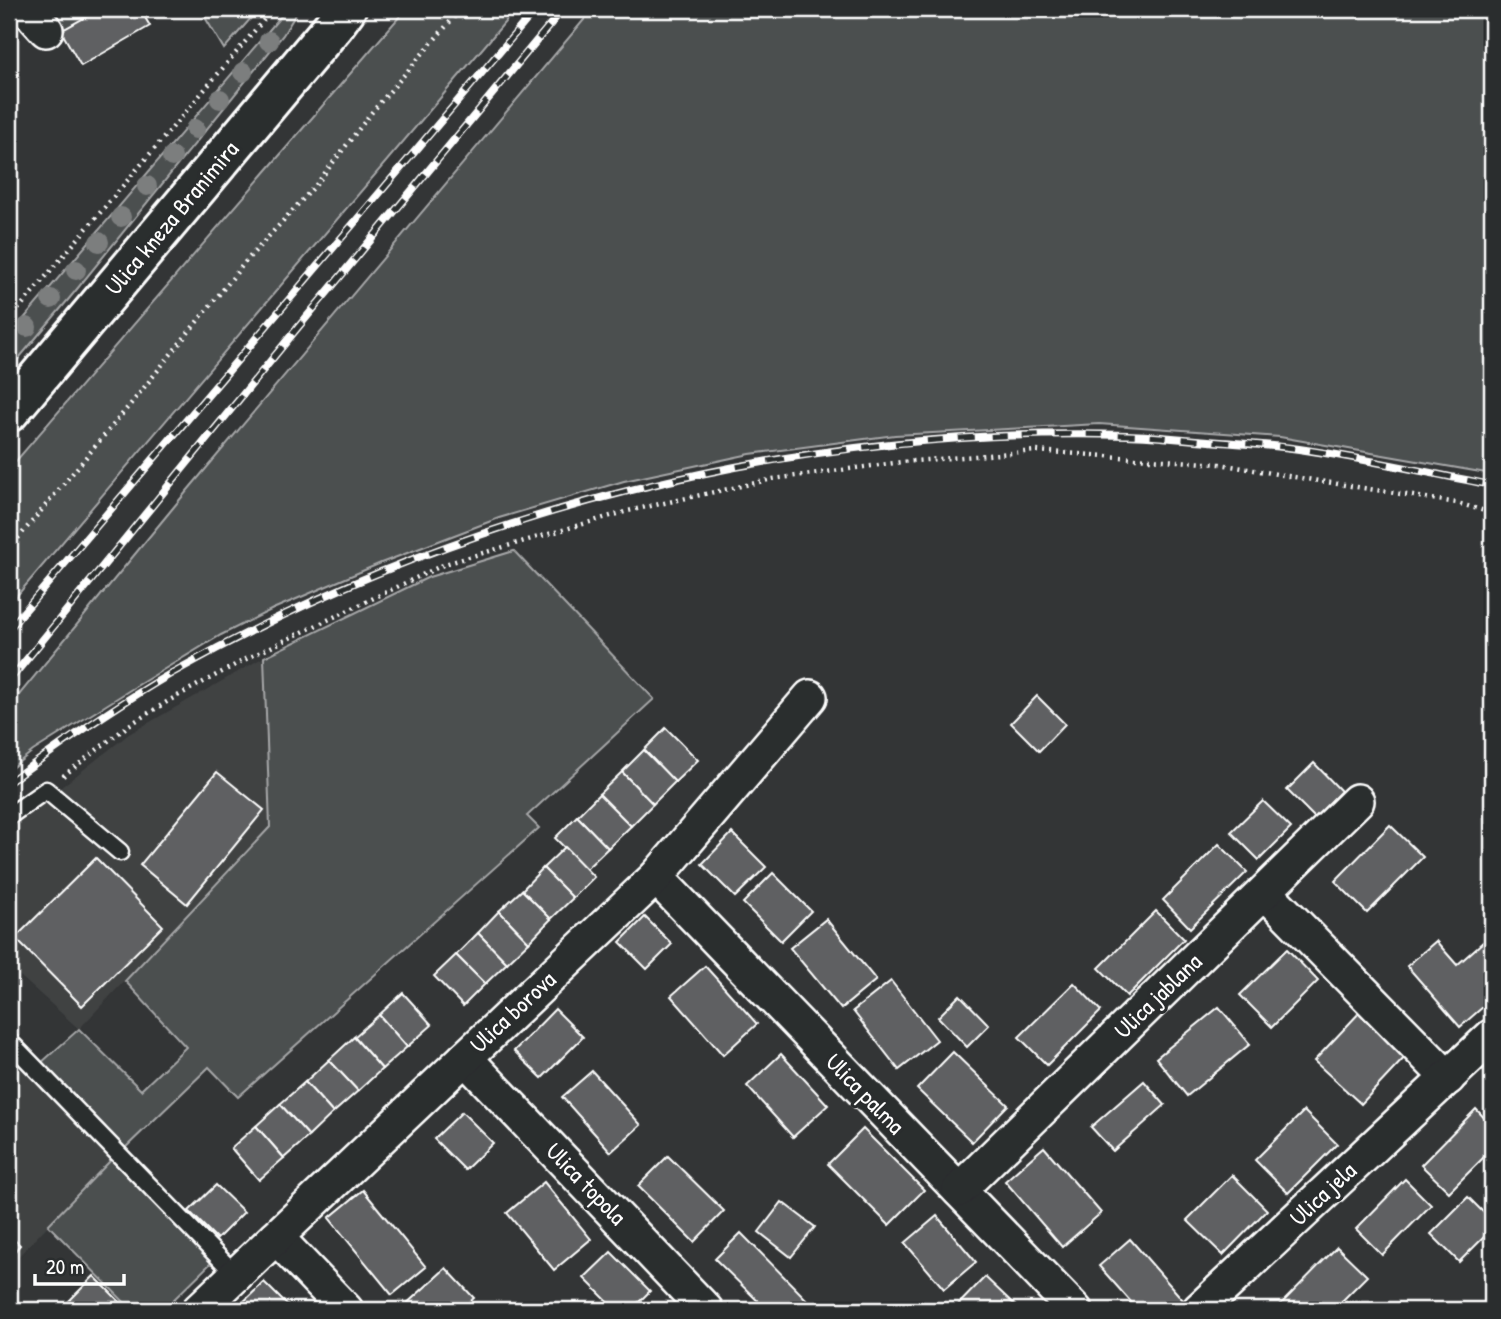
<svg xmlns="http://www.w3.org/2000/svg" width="1501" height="1319" font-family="'Patrick Hand',sans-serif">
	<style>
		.built { fill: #404243 }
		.green { fill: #4c4f50; stroke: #a6a7a8; stroke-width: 2 }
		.building { fill: #5f6162; stroke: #fff; stroke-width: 2 }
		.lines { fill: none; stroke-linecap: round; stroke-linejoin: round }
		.service-casing { stroke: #fff; stroke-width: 21 }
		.minor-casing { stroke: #fff; stroke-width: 38 }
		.secondary-casing { stroke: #fff; stroke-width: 44 }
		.path { stroke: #fff; stroke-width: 4.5; stroke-dasharray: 2 5; stroke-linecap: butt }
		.service { stroke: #2a2d2e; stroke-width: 16 }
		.minor { stroke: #2a2d2e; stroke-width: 33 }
		.secondary { stroke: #2a2d2e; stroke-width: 38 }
		.rail-casing { stroke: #fff; stroke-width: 8 }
		.rail { stroke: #2a2d2e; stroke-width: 5; stroke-dasharray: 16; stroke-linecap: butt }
		.tree { fill: #7c7e7e }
		.labels { text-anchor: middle; stroke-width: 6; stroke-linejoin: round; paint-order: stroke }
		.street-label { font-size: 24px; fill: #fff; stroke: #2a2d2e }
	</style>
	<rect width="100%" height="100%" fill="#333536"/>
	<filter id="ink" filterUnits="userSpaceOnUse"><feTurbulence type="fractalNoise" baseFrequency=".0143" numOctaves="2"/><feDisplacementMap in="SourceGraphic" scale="14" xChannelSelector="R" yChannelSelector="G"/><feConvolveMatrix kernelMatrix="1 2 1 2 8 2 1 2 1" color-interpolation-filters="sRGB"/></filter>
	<g filter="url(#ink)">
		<g class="built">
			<polygon points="264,657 270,827 79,1029 9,966 9,828 129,734"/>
			<polygon points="9,1053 111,1160 9,1266"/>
		</g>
		<g class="green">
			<polygon points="42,9 109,9 65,36"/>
			<polygon points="200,9 259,9 224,49"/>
			<polygon points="287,9 299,9 283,35 73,294 9,370 9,336"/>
			<polygon points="406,9 516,9 9,605 9,469"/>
			<polygon points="593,9 1492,9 1492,474 1280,437 1099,424 895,435 750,454 624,481 499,518 381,563 273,609 221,635 138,685 33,751 9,770 9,707 177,503"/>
			<polygon points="514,551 654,699 527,816 539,828 238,1097 209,1067 123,1150 41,1063 79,1029 141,1090 186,1047 125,981 270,827 264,657 429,577"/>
			<polygon points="111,1160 215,1259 163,1310 132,1310 48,1225"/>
		</g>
		<g class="building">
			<polygon points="100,9 140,9 150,26 81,66 61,31"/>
			<polygon points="1037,696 1065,724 1039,751 1011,723"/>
			<polygon points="666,728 698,760 675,782 644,750"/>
			<polygon points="644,750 675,782 653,804 622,772"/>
			<polygon points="1314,763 1341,791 1315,818 1287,790"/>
			<polygon points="217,772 264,810 187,904 140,865"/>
			<polygon points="622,772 653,804 631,826 599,794"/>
			<polygon points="599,794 631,826 608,848 577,816"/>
			<polygon points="1263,801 1291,828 1259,860 1231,832"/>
			<polygon points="577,816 608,848 586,869 555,838"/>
			<polygon points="1390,825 1423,857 1367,913 1335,881"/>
			<polygon points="732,833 766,867 735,897 702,864"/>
			<polygon points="1219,844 1247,872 1190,928 1163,900"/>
			<polygon points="565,847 594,877 573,898 543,868"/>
			<polygon points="96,858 163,926 82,1006 15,938"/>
			<polygon points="543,868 573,898 551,919 522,890"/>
			<polygon points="773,873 811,911 781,941 743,903"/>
			<polygon points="522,890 551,919 529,942 499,911"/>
			<polygon points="499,911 529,942 507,963 478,933"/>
			<polygon points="1156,911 1184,939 1127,996 1099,968"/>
			<polygon points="645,917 672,944 647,969 620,942"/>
			<polygon points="826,919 876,980 841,1009 790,948"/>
			<polygon points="478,933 507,963 485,984 456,955"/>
			<polygon points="1436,941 1457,965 1483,942 1492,953 1492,999 1460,1027 1407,966"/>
			<polygon points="1287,949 1318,981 1272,1027 1240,995"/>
			<polygon points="456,955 485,984 463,1006 434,976"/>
			<polygon points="705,966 757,1024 723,1055 671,996"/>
			<polygon points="891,981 937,1040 899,1070 853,1011"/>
			<polygon points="1074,983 1101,1011 1047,1065 1019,1037"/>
			<polygon points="403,993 432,1025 407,1047 379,1015"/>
			<polygon points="960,995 989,1025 967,1047 938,1017"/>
			<polygon points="1219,1007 1250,1044 1187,1096 1156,1058"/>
			<polygon points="555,1009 583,1037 542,1078 514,1051"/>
			<polygon points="1361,1011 1407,1055 1361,1104 1314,1061"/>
			<polygon points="379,1015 407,1047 382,1069 354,1037"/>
			<polygon points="354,1037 382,1069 358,1091 329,1060"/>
			<polygon points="953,1052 1008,1105 972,1142 917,1089"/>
			<polygon points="781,1054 828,1105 793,1137 747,1086"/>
			<polygon points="329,1060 358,1091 333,1113 305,1082"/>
			<polygon points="592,1071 641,1125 611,1152 562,1097"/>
			<polygon points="1144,1081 1165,1105 1113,1151 1091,1127"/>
			<polygon points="305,1082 333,1113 309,1136 280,1104"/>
			<polygon points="280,1104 309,1136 284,1158 256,1126"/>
			<polygon points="1476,1109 1492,1126 1492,1149 1449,1192 1421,1165"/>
			<polygon points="1304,1111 1337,1144 1288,1193 1255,1160"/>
			<polygon points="462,1112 493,1143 465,1170 434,1139"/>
			<polygon points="256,1126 284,1158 259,1180 231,1148"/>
			<polygon points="863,1129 924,1190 889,1225 828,1164"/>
			<polygon points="1044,1147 1101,1213 1062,1247 1005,1181"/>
			<polygon points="668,1156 724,1211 694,1242 638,1186"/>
			<polygon points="1232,1175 1267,1210 1223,1255 1187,1220"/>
			<polygon points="1405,1179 1431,1205 1382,1255 1356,1229"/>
			<polygon points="544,1182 591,1239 554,1270 507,1213"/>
			<polygon points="216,1185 244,1212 217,1239 189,1211"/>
			<polygon points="363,1190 426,1267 392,1295 329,1218"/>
			<polygon points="1468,1197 1492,1221 1492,1229 1459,1262 1431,1234"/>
			<polygon points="782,1202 815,1227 791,1257 759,1232"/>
			<polygon points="937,1216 976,1262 944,1289 905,1243"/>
			<polygon points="741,1233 810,1303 804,1310 767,1310 715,1259"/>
			<polygon points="9,1235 20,1245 9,1258"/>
			<polygon points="1130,1239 1183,1300 1171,1310 1138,1310 1099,1266"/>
			<polygon points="1337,1247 1367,1276 1333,1310 1277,1310 1276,1309"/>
			<polygon points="611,1252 650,1291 631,1310 616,1310 584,1278"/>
			<polygon points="446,1268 474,1298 461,1310 405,1310 403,1307"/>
			<polygon points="94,1276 122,1304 116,1310 76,1310 68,1302"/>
			<polygon points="985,1277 1020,1310 953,1310"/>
			<polygon points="264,1282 292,1310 235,1310"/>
		</g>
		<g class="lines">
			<g class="service-casing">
				<g id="service">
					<polyline points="9,816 46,790 120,852"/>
					<polyline points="9,1041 236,1275"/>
				</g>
			</g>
			<g class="minor-casing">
				<g id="minor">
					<polyline points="27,9 46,30"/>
					<polyline points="656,877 1075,1310"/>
					<polyline points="1265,892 1448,1078"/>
					<polyline points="465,1058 706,1310"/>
					<polyline points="959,1190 1357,801"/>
					<polyline points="276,1237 346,1310"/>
					<polyline points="199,1310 656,877 810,697"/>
					<polyline points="1199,1310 1492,1036"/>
				</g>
			</g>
			<g class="secondary-casing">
				<polyline id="secondary" points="9,412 335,24 346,9"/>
			</g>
			<g class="path">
				<polyline points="9,320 273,9"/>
				<polyline points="9,549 134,400 246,261 315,186 372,112 461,9"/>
				<polyline points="63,776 129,725 170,700 248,658 445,564 628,511 773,479 902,462 1036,451 1220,464 1288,476 1457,503 1492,513"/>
			</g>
			<use href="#service" class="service"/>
			<use href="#minor" class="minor"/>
			<use href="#secondary" class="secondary"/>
			<g class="rail-casing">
				<g id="rail">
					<polyline points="9,629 536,9"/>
					<polyline points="9,681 295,331 563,9"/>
					<path d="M9,782C61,744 115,706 172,673C461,510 795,426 1127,435C1159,436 1190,440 1221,442C1247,444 1274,445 1299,449C1364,458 1428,473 1492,485"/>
				</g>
			</g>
			<use href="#rail" class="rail"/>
		</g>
		<g class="tree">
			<circle cx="269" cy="41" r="10"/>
			<circle cx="243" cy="72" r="10"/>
			<circle cx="220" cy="99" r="10"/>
			<circle cx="195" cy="129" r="10"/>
			<circle cx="172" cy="157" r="10"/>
			<circle cx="147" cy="186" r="10"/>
			<circle cx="121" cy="217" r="10"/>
			<circle cx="99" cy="242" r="10"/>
			<circle cx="76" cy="270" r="10"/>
			<circle cx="51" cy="299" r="10"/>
			<circle cx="27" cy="327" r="10"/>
		</g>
	</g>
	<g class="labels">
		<g class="street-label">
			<text transform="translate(172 218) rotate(-50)" y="8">Ulica kneza Branimira</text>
			<text transform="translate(1158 996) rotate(-44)" y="8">Ulica jablana</text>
			<text transform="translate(513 1012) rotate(-43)" y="8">Ulica borova</text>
			<text transform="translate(865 1094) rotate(46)" y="8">Ulica palma</text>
			<text transform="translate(586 1184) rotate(46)" y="8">Ulica topola</text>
			<text transform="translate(1323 1194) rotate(-43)" y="8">Ulica jela</text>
		</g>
	</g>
	<rect width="1501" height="1319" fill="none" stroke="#2a2d2e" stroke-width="35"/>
	<rect x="18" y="18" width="1466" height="1284" fill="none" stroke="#fff" stroke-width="2.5" filter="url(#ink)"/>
	<path d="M35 1274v10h89v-10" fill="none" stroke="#ffffff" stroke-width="3.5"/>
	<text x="46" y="1274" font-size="21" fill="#ffffff" stroke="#2a2d2e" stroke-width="5" paint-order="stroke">20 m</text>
</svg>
